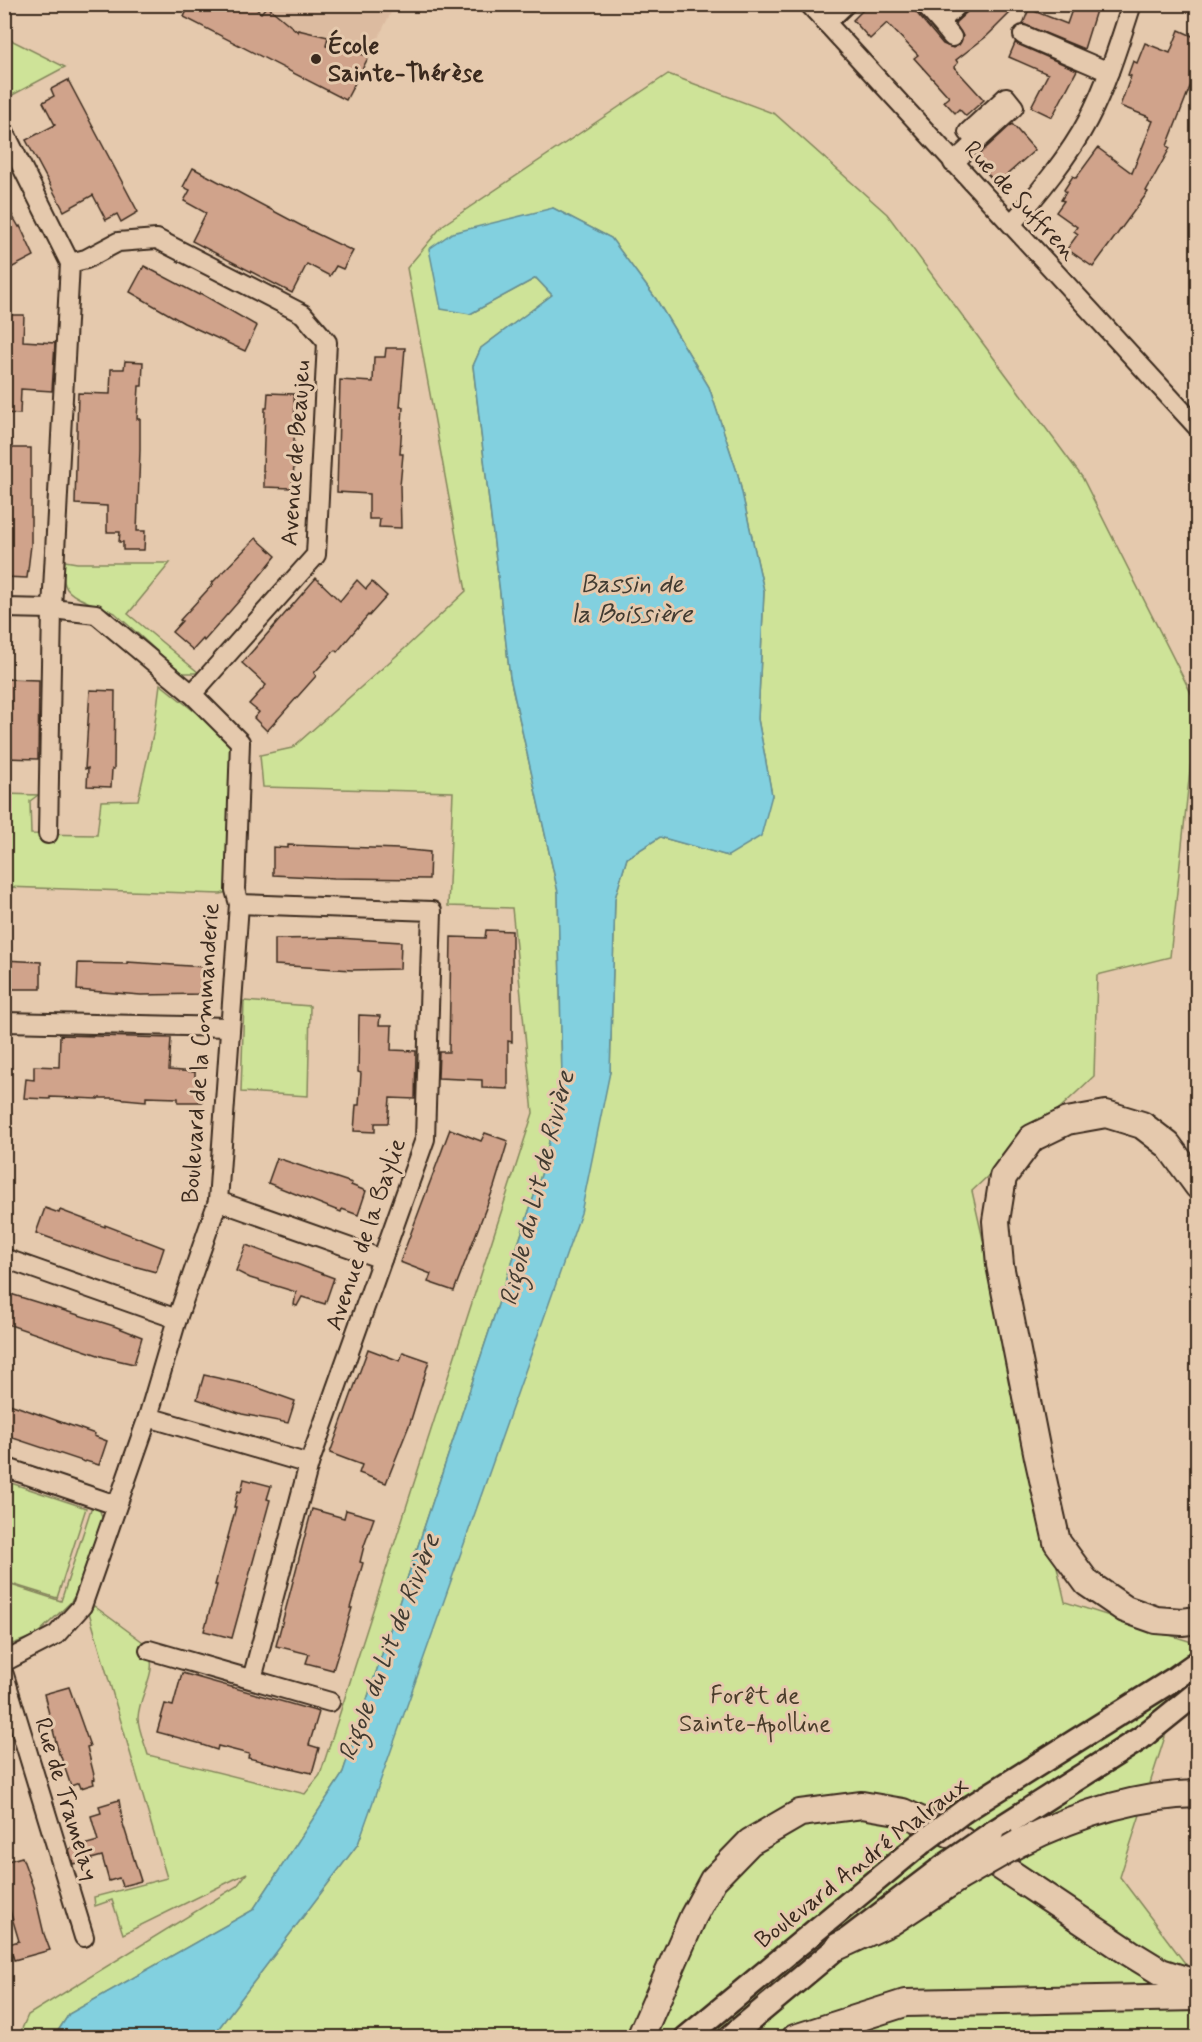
<svg xmlns="http://www.w3.org/2000/svg" width="1202" height="2042" font-family="Mynerve,sans-serif">
	<style>
		.built { fill: #dcbba0 }
		.green { fill: #cee398; stroke: #84865b; stroke-width: 1.5 }
		.water { fill: #82d0df; stroke: #668e92; stroke-width: 1.5 }
		.building { fill: #d0a38b; stroke: #3b2a1e; stroke-width: 1.5 }
		.lines { fill: none; stroke-linecap: round; stroke-linejoin: round }
		.minor-casing { stroke: #3b2a1e; stroke-width: 22 }
		.tertiary-casing { stroke: #3b2a1e; stroke-width: 27 }
		.secondary-casing { stroke: #3b2a1e; stroke-width: 30 }
		.minor { stroke: #e5c9ad; stroke-width: 18 }
		.tertiary { stroke: #e5c9ad; stroke-width: 22 }
		.secondary { stroke: #e5c9ad; stroke-width: 26 }
		.tertiary-bridge-casing { stroke: #3b2a1e; stroke-width: 27; stroke-linecap: butt }
		.secondary-bridge-casing { stroke: #3b2a1e; stroke-width: 30; stroke-linecap: butt }
		.tertiary-bridge { stroke: #e5c9ad; stroke-width: 22 }
		.secondary-bridge { stroke: #e5c9ad; stroke-width: 26 }
		.poi-dot { fill: #3b2a1e; stroke: #e5c9ad; stroke-width: 2 }
		.labels { text-anchor: middle; stroke-width: 6; stroke-linejoin: round; paint-order: stroke }
		.poi-label { font-size: 24px; font-weight: bold; fill: #3b2a1e; stroke: #e5c9ad; text-anchor: start }
		.street-label { font-size: 24px; fill: #3b2a1e; stroke: #e5c9ad }
		.park-label { font-size: 24px; fill: #4a3c2a; stroke: #e5c9ad }
		.water-label { font-size: 26px; font-style: italic; fill: #423b31; stroke: #e5c9ad }
	</style>
	<rect width="100%" height="100%" fill="#e5c9ad"/>
	<filter id="ink" filterUnits="userSpaceOnUse"><feTurbulence type="fractalNoise" baseFrequency=".0167" numOctaves="2"/><feDisplacementMap in="SourceGraphic" scale="12" xChannelSelector="R" yChannelSelector="G"/><feConvolveMatrix kernelMatrix="1 2 1 2 8 2 1 2 1" color-interpolation-filters="sRGB"/></filter>
	<g filter="url(#ink)">
		<polygon class="built" points="190,5 395,5 346,100 184,17"/>
		<g class="green">
			<polygon points="4,37 5,37 65,67 5,99"/>
			<path d="M668,74L775,114L887,214L1082,477L1197,705L1170,957L1097,975L1094,1076L972,1191L1065,1602L1195,1643L1120,1877L1197,1979V2037H212L358,1844L610,1072L615,898L627,858L660,837L728,856L772,796L758,719L764,591L738,475L709,387L656,299L611,238L553,208L470,314L536,278L552,295L481,348L473,366L510,677L558,892L562,1078L544,1166L342,1775L253,1910L69,2014L54,2037L18,2038L28,2015L237,1886L247,1873L123,1934L112,1900L95,1906L94,1897L167,1878L92,1623L89,1612L94,1606L143,1642C164,1668 139,1690 138,1718C138,1729 145,1744 148,1755L305,1794L320,1775L533,1113L512,908L448,906L453,792L263,787L260,755L292,748L404,649L466,591L407,268L443,225Z"/>
			<path d="M65,561L77,563H170L128,614L199,673H181L115,613C102,606 69,599 65,585C62,578 64,568 65,561Z"/>
			<polygon points="160,684 214,727 227,739 232,752 229,891 221,894 5,887 5,794 38,795 30,801 31,834 97,835 101,801 138,800 154,730"/>
			<polygon points="244,1001 310,1006 308,1096 241,1092"/>
			<polygon points="5,1481 86,1508 57,1598 5,1582"/>
			<polygon points="92,1506 99,1508 104,1523 82,1585 70,1603 36,1635 5,1647 5,1583 61,1601"/>
		</g>
		<polygon class="water" points="553,208 611,238 656,299 709,387 738,475 764,591 758,719 772,795 761,836 728,856 660,837 627,858 615,898 610,1072 581,1213 358,1844 212,2037 54,2037 69,2014 253,1910 342,1775 544,1166 562,1078 558,892 510,677 473,366 481,348 552,295 536,278 470,314 441,309 429,249 452,233"/>
		<g class="building">
			<polygon points="190,4 251,4 261,13 267,6 298,32 298,30 328,37 326,46 369,56 346,100 184,17"/>
			<polygon points="869,4 909,4 943,44 953,48 959,45 963,36 955,23 967,12 970,4 1019,4 987,36 956,60 958,63 954,67 984,100 966,116 959,109 955,113 944,101 949,97 914,58 918,55 887,23 870,39 853,20"/>
			<polygon points="1074,4 1098,4 1084,49 1023,24 1029,9 1067,24"/>
			<polygon points="1179,30 1197,38 1197,69 1167,146 1170,148 1146,191 1148,192 1093,267 1067,249 1078,234 1074,231 1077,227 1056,212 1064,201 1061,200 1066,192 1064,190 1073,176 1076,178 1098,148 1132,173 1153,121 1148,119 1149,117 1120,106 1131,76 1128,75 1133,61 1137,63 1145,43 1170,53"/>
			<polygon points="1015,43 1077,70 1052,117 1031,107 1048,74 1009,57"/>
			<polygon points="68,80 138,212 121,222 117,214 106,220 93,195 64,211 26,140 55,125 43,102 54,96 51,89"/>
			<polygon points="1012,124 1035,150 1002,179 1001,177 995,182 974,159"/>
			<polygon points="193,168 313,232 353,251 343,269 336,266 330,276 307,264 292,293 192,241 206,213 184,201 190,190 183,187"/>
			<polygon points="4,201 19,227 20,226 34,256 11,268 4,256"/>
			<polygon points="144,266 199,295 200,293 257,326 245,351 184,323 130,292"/>
			<polygon points="4,315 24,315 23,341 55,343 52,391 21,389 20,414 4,413"/>
			<polygon points="386,348 405,348 400,407 403,407 400,454 403,454 400,486 401,528 379,527 380,519 369,519 369,494 337,492 340,380 373,382 374,357 385,357"/>
			<polygon points="125,361 143,362 142,386 139,386 137,419 140,419 140,450 137,531 145,531 144,550 123,550 123,542 119,542 120,532 107,532 107,506 75,504 78,393 110,394 111,369 124,369"/>
			<polygon points="268,393 294,394 295,425 293,456 295,456 292,488 264,487 264,471 263,471 265,408 267,408"/>
			<polygon points="5,448 31,448 31,545 27,578 4,577"/>
			<polygon points="256,538 276,556 246,593 204,641 203,639 193,650 172,632 182,621 180,620 213,584 212,583"/>
			<polygon points="316,578 340,601 357,580 366,589 372,582 387,596 369,616 368,615 337,652 335,650 314,673 316,676 267,731 254,718 259,712 249,704 266,685 242,663"/>
			<polygon points="4,679 39,680 38,759 4,758"/>
			<polygon points="90,690 115,691 114,769 112,769 111,787 87,786 88,768 85,769"/>
			<polygon points="288,845 399,849 430,852 429,879 334,878 273,875 273,847 288,848"/>
			<polygon points="486,930 512,931 512,1042 508,1041 508,1089 482,1088 482,1080 438,1078 439,1052 449,1052 451,937 485,938"/>
			<polygon points="338,938 401,942 400,969 352,970 275,965 275,939"/>
			<polygon points="4,960 41,962 41,989 4,989"/>
			<polygon points="127,962 205,967 204,994 141,995 77,990 78,963 127,964"/>
			<polygon points="359,1015 380,1016 379,1025 392,1025 391,1050 416,1051 415,1099 390,1098 388,1123 375,1123 375,1132 354,1131 356,1105 359,1105 361,1073 358,1072"/>
			<polygon points="60,1035 171,1038 169,1070 195,1072 195,1084 202,1085 202,1102 178,1102 178,1098 146,1097 146,1101 114,1098 98,1098 98,1099 50,1097 50,1099 24,1098 26,1079 34,1080 34,1066 59,1067"/>
			<polygon points="450,1129 481,1141 485,1133 508,1141 494,1187 454,1291 428,1282 431,1274 400,1262"/>
			<polygon points="277,1158 352,1183 351,1185 366,1191 358,1215 342,1209 341,1212 268,1183"/>
			<polygon points="45,1208 59,1213 60,1210 105,1227 105,1225 164,1248 156,1272 111,1260 36,1233"/>
			<polygon points="246,1245 334,1278 325,1304 302,1297 297,1306 294,1305 296,1292 250,1278 236,1271"/>
			<polygon points="4,1292 114,1326 142,1337 134,1364 104,1357 4,1323"/>
			<polygon points="368,1349 400,1361 403,1352 429,1361 410,1423 386,1483 359,1473 362,1465 330,1453"/>
			<polygon points="204,1375 250,1385 295,1401 288,1423 242,1414 197,1399"/>
			<polygon points="4,1402 95,1434 94,1436 107,1441 99,1465 86,1461 85,1462 4,1435"/>
			<polygon points="244,1479 271,1486 267,1499 270,1500 232,1638 204,1631 217,1585 215,1585 236,1507 234,1507 238,1491 241,1492"/>
			<polygon points="312,1509 344,1518 346,1510 374,1518 364,1546 360,1562 363,1563 350,1608 352,1608 333,1670 306,1663 309,1654 276,1646"/>
			<polygon points="182,1673 319,1712 309,1745 319,1748 312,1773 248,1758 249,1754 218,1746 217,1750 202,1745 202,1744 157,1732 165,1704 173,1706"/>
			<polygon points="69,1687 90,1746 87,1747 95,1779 93,1780 94,1784 81,1788 79,1783 71,1786 60,1754 59,1754 44,1694"/>
			<polygon points="119,1800 123,1824 141,1881 122,1886 119,1878 109,1881 102,1856 73,1864 69,1849 98,1841 91,1816 101,1813 99,1806"/>
			<polygon points="22,1857 33,1887 44,1934 50,1950 14,1960 9,1944 19,1941 10,1911 7,1912 4,1904 4,1862"/>
		</g>
		<g class="lines">
			<g class="minor-casing">
				<g id="minor">
					<path d="M809,4C938,146 1069,286 1198,428"/>
					<polyline points="924,4 940,22 959,4"/>
					<polyline points="940,22 952,37"/>
					<polyline points="826,23 846,4"/>
					<polyline points="1023,35 1109,72"/>
					<polyline points="4,131 70,263"/>
					<polyline points="953,163 1014,107 1006,97 968,132 976,142"/>
					<path d="M1012,223C1037,196 1071,153 1088,120C1107,83 1119,44 1132,4"/>
					<polyline points="4,608 52,609 96,614 192,694 240,742 235,890 239,904 218,1201 177,1319 148,1417 82,1606 56,1635 4,1662"/>
					<polyline points="48,834 52,609 70,263 86,259 118,242 157,239 303,314 327,342 316,555 192,694"/>
					<polyline points="239,904 432,911 425,1139 309,1464 252,1679"/>
					<polyline points="4,1022 230,1027"/>
					<polyline points="218,1201 382,1259"/>
					<polyline points="4,1258 177,1319"/>
					<polyline points="148,1417 309,1464"/>
					<polyline points="4,1467 116,1505"/>
					<polyline points="149,1650 330,1702"/>
					<polyline points="4,1675 84,1937"/>
				</g>
			</g>
			<g class="tertiary-casing">
				<g id="tertiary">
					<polyline points="964,1811 1174,1679 1198,1662"/>
					<polyline points="992,1833 1141,1738 1198,1692"/>
					<polyline points="686,2038 920,1844"/>
					<polyline points="729,2038 839,1946 944,1866"/>
				</g>
			</g>
			<g class="secondary-casing">
				<g id="secondary">
					<polyline points="1198,1186 1168,1145 1142,1125 1106,1114 1067,1121 1032,1138 1003,1177 996,1221 1000,1265 1038,1457 1057,1542 1087,1583 1125,1609 1156,1620 1182,1622 1198,1620"/>
					<path d="M1019,1843C1075,1815 1134,1795 1198,1794"/>
					<polyline points="839,1946 891,1922 958,1878"/>
					<polyline points="640,2038 693,1917 713,1880 750,1842 800,1813 862,1805 903,1812 955,1836 1130,1953 1161,1972 1198,1984"/>
					<polyline points="795,2038 905,2003 1198,1997"/>
				</g>
			</g>
			<use href="#minor" class="minor"/>
			<use href="#tertiary" class="tertiary"/>
			<use href="#secondary" class="secondary"/>
			<g class="tertiary-bridge-casing">
				<g id="tertiary-bridge">
					<polyline points="920,1844 964,1811"/>
					<polyline points="944,1866 992,1833"/>
				</g>
			</g>
			<g class="secondary-bridge-casing">
				<polyline id="secondary-bridge" points="958,1878 1019,1843"/>
			</g>
			<use href="#tertiary-bridge" class="tertiary-bridge"/>
			<use href="#secondary-bridge" class="secondary-bridge"/>
		</g>
	</g>
	<circle class="poi-dot" cx="316" cy="59" r="6"/>
	<g class="labels">
		<g class="poi-label">
			<text x="328" y="53">École<tspan x="328" dy="28">Sainte-Thérèse</tspan></text>
		</g>
		<g class="street-label">
			<text transform="translate(1021 200) rotate(47)" y="8">Rue de Suffren</text>
			<text transform="translate(295 453) rotate(-86)" y="8">Avenue de Beaujeu</text>
			<text transform="translate(200 1053) rotate(-86)" y="8">Boulevard de la Commanderie</text>
			<text transform="translate(365 1234) rotate(-71)" y="8">Avenue de la Baylie</text>
			<text transform="translate(67 1799) rotate(73)" y="8">Rue de Tramelay</text>
			<text transform="translate(861 1862) rotate(-38)" y="8">Boulevard André Malraux</text>
		</g>
		<g class="park-label">
			<text x="755" y="1703">Forêt de<tspan x="755" dy="28">Sainte-Apolline</tspan></text>
		</g>
		<g class="water-label">
			<text x="632" y="592">Bassin de<tspan x="632" dy="30">la Boissière</tspan></text>
			<text transform="translate(536 1188) rotate(-76)" y="9">Rigole du Lit de Rivière</text>
			<text transform="translate(388 1647) rotate(-69)" y="9">Rigole du Lit de Rivière</text>
		</g>
	</g>
	<rect width="1202" height="2042" fill="none" stroke="#e5c9ad" stroke-width="24"/>
	<rect x="12" y="12" width="1178" height="2018" fill="none" stroke="#3b2a1e" stroke-width="2" filter="url(#ink)"/>
</svg>
